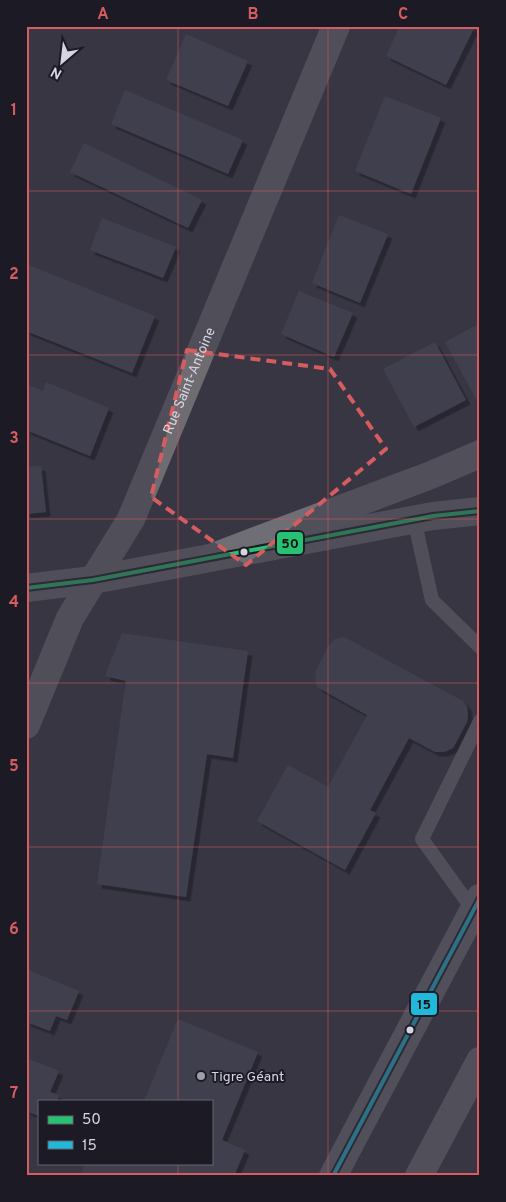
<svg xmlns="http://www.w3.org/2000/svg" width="506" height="1202" font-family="Overpass,sans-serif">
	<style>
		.building { fill: #484a5c; filter: url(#shadow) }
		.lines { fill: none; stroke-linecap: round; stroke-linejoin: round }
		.service { stroke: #6e6c71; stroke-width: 14 }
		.minor { stroke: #6e6c71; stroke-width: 28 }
		.tertiary { stroke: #6e6c71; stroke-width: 28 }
		.secondary { stroke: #706e75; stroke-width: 28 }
		.bus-1-casing { stroke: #1c1b25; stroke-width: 8 }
		.bus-2-casing { stroke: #1c1b25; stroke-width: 8 }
		.bus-1 { stroke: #26c172; stroke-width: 4 }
		.bus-2 { stroke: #20b9da; stroke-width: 4 }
		.marked { fill: none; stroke: #d65c60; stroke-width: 4; stroke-dasharray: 10 6; stroke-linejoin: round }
		.grid { fill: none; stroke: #d65c60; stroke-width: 1; stroke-opacity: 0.55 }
		.bus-dot { fill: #d5d4e2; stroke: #1c1b25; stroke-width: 2 }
		.poi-dot { fill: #9e9daa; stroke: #1c1b25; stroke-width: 2 }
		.labels { text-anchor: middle; stroke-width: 4; stroke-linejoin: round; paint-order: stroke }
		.street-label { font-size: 14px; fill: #d5d4e2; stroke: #1c1b25 }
		.poi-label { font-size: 14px; fill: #d5d4e2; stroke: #1c1b25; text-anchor: start }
		.line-badge { stroke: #1c1b25; stroke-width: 2 }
		.pale-badge-label { font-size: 14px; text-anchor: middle; font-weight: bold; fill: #111 }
		.neatline { fill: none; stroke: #d65c60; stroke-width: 2 }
		.grid-label { font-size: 16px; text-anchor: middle; font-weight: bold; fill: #d65c60 }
	</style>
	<defs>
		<filter id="shadow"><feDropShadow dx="4.5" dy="4.5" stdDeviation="0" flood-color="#0009"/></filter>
	</defs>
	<rect width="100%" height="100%" fill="#383643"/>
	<g class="building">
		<polygon points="400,26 475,26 446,85 386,56"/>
		<polygon points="186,34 248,61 228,106 166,80"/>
		<polygon points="125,90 243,140 228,174 111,124"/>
		<polygon points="385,96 441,118 411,194 355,171"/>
		<polygon points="84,143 202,200 188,228 70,172"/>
		<polygon points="339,215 388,234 360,303 312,283"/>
		<polygon points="102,218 176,247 163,278 90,250"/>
		<polygon points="26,264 155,316 132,373 26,331"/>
		<polygon points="299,291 353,313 334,357 281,334"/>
		<polygon points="480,323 480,397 476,399 445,342"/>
		<polygon points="435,342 466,400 414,427 383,369"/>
		<polygon points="46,382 109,408 90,456 26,430 26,390 28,385 43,391"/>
		<polygon points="41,466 46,512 26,514 26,467"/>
		<polygon points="122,633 248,651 233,758 207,754 186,897 97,884 126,681 105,676"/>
		<polygon points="344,637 463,701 467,706 468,715 467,722 453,748 444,752 435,752 409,738 370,810 376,813 345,870 257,821 288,765 328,787 367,715 317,687 315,678 316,671 329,645 335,639"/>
		<polygon points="26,969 79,991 67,1020 56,1016 50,1031 26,1022"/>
		<polygon points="178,1019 258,1052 222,1140 245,1150 234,1176 80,1176 85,1163 211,1163 211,1101 144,1101"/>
		<polygon points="26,1058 59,1071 50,1092 59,1095 57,1101 39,1101 39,1116 26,1111"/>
	</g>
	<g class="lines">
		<g class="service">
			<polyline points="414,519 432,600 480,647"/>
			<polyline points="473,910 422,839 480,721"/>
		</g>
		<path class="minor" id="s1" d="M26,725L70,618L131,519L336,26"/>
		<polyline class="tertiary" points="26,588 93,580 433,516 480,511"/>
		<g class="secondary">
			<polyline points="213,557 431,475 480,454"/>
			<polyline points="333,1176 480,898"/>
			<polyline points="419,1176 480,1061"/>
		</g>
		<g class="bus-1-casing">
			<polyline id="bus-1" points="26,588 93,580 433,516 480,511"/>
		</g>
		<g class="bus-2-casing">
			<polyline id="bus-2" points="333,1176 480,898"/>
		</g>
		<use href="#bus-1" class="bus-1"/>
		<use href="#bus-2" class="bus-2"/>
	</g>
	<path d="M0 0H506V1202H0ZM187,350L330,369L386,449L246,565L151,497Z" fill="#383643" fill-opacity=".55" fill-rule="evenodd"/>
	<path class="marked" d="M187,350L330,369L386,449L246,565L151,497Z"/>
	<path class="grid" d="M178,26V1101M328,26V1176M26,191H480M26,355H480M26,519H480M26,683H480M26,847H480M26,1011H480M178,1163V1176"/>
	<g class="bus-dot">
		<circle cx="244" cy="552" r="4.5"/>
		<circle cx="410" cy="1030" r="4.5"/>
	</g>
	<circle class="poi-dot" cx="201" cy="1076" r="5"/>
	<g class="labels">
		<g class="street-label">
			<text dy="5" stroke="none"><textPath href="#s1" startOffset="382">Rue Saint-Antoine</textPath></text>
		</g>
		<g class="poi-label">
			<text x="211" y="1081">Tigre Géant</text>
		</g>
	</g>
	<g class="line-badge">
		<rect x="276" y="531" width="28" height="24" rx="5" fill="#26c172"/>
		<rect x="410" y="992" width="28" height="24" rx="5" fill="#20b9da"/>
	</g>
	<g class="pale-badge-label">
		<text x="290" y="548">50</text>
		<text x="424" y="1009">15</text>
	</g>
	<rect width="506" height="1202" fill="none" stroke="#1c1b25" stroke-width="55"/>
	<rect x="38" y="1100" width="175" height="65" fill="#1c1b25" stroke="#666571"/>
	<rect x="48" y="1116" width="25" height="8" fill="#26c172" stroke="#666571"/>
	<text x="82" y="1124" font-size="15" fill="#d5d4e2">50</text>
	<rect x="48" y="1141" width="25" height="8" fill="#20b9da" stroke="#666571"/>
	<text x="82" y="1150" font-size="15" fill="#d5d4e2">15</text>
	<g transform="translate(62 62) rotate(208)" stroke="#1c1b25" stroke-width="4" paint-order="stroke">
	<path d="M0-4L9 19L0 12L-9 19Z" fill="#d5d4e2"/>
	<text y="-8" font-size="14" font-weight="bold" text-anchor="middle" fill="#d5d4e2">N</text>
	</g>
	<rect x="28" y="28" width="450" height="1146" class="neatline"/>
	<g class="grid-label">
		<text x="103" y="19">A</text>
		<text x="253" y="19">B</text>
		<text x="403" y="19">C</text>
		<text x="14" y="115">1</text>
		<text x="14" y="279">2</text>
		<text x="14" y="443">3</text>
		<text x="14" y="607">4</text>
		<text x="14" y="771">5</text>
		<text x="14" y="934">6</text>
		<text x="14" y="1098">7</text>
	</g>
</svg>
